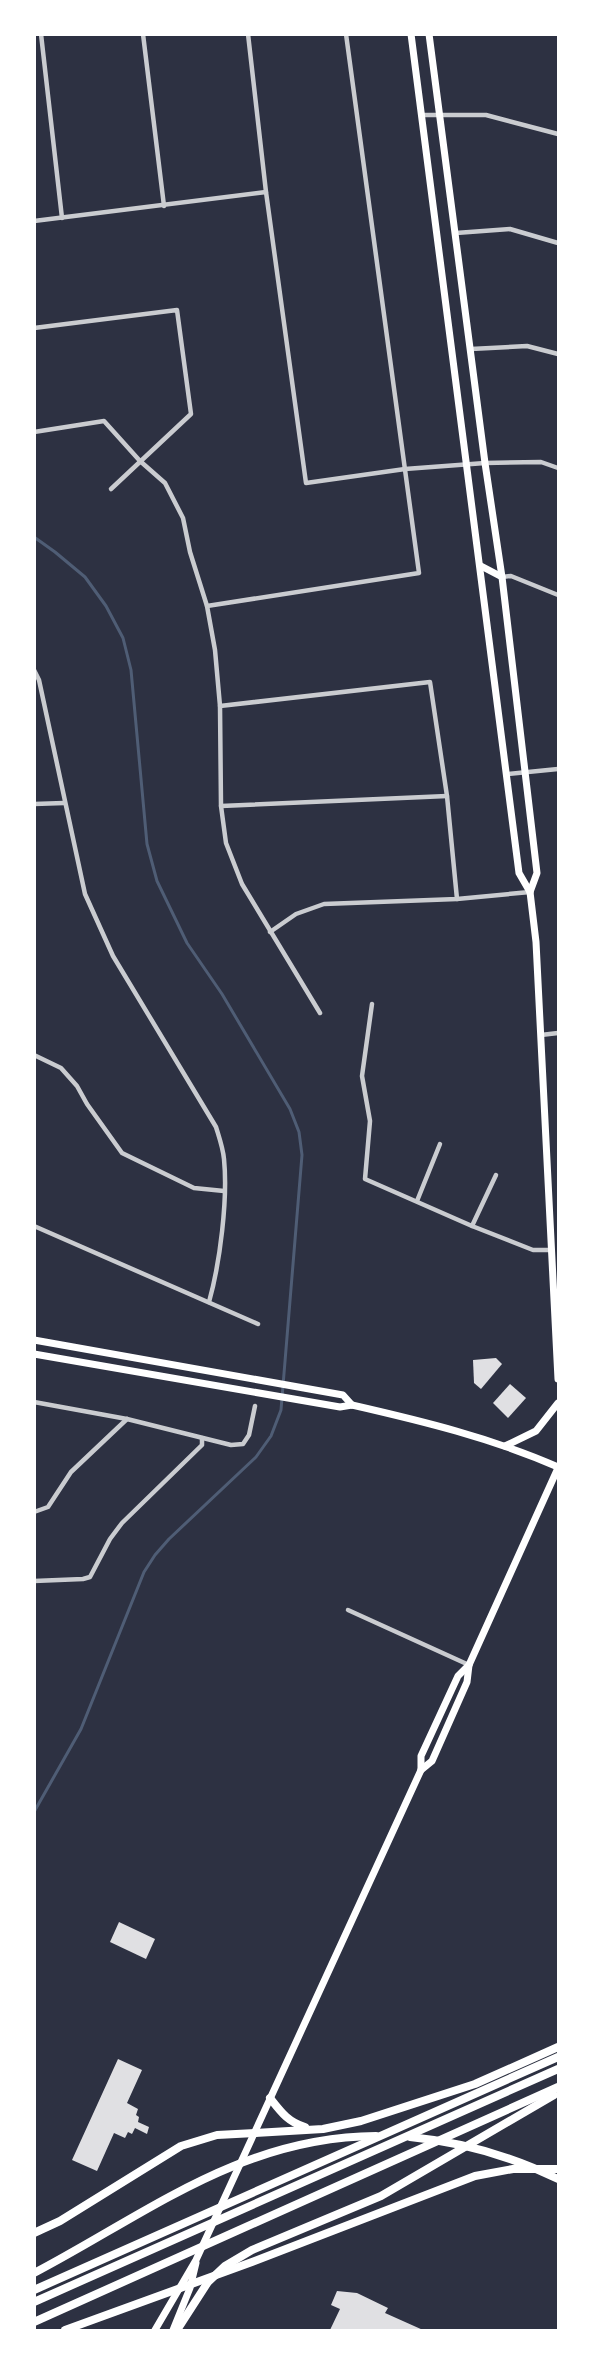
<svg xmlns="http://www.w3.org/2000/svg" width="593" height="2365" font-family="Signika,sans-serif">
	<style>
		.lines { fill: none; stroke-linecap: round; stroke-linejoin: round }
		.stream { stroke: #4f5d75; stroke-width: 3 }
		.building { fill: #e0e0e3 }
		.minor { stroke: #caccd0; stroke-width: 4.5 }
		.secondary { stroke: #fff; stroke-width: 7 }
		.primary { stroke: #fff; stroke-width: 8 }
		.motorway { stroke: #fff; stroke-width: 8 }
	</style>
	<rect width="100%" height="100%" fill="#2d3142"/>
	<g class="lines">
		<polyline class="stream" points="34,537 55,552 85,577 106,606 123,638 131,670 147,844 157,881 187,943 222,994 290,1109 299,1132 302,1155 281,1410 271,1436 256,1457 169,1539 155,1555 144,1572 81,1729 34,1812"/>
	</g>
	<g class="building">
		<polygon points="496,1358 502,1364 481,1389 474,1383 473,1360"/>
		<polygon points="510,1384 526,1398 508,1418 493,1403"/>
		<polygon points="119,1922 155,1939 146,1959 110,1942"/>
		<polygon points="118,2059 142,2070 127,2103 138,2109 136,2115 139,2117 138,2122 149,2127 147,2134 135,2128 132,2134 128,2132 125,2138 114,2133 97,2171 72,2160"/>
		<polygon points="337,2291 357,2293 388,2308 385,2313 423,2330 330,2330 340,2309 331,2305"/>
	</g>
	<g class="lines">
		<g class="minor">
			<polyline points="41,34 62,218"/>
			<polyline points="143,34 164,206"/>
			<polyline points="248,34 266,192 306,483 405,469 485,463 541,462 558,468"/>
			<polyline points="422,115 486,115 558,134"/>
			<polyline points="34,221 266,192"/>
			<polyline points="456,233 510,229 558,243"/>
			<polyline points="34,328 177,310 191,414 111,489"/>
			<polyline points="471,349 527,346 558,354"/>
			<polyline points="34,432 104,421 140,461 165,483 183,518 190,552 207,606 215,650 220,706 221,806 226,843 242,884 320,1013"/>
			<polyline points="502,577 511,576 558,595"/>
			<polyline points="207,606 419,573 346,34"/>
			<path d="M34,670L39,680L85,894L113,956L216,1127C219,1137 223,1148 224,1159C228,1199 220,1263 209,1302"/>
			<polyline points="220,706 430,682 447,796 457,899"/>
			<polyline points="507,774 558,769"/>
			<polyline points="34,804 64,803"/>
			<polyline points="221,806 447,796"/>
			<polyline points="270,932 296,914 324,904 457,899 530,892"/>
			<polyline points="372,1004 362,1076 370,1121 365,1179 472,1226 533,1250 552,1250"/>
			<polyline points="541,1035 558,1033"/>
			<polyline points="34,1055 61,1068 77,1086 87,1104 122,1153 194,1188 224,1191"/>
			<polyline points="417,1201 440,1144"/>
			<polyline points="34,1226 258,1324"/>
			<polyline points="472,1226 496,1175"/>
			<polyline points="34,1402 127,1419 231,1445 243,1444 249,1435 255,1406"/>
			<polyline points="34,1512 48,1507 71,1472 127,1419"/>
			<polyline points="34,1581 83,1579 90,1577 110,1539 122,1523 202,1445 202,1438"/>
			<polyline points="348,1610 469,1665"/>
		</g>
		<g class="secondary">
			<polyline points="411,34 519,873 530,892"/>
			<polyline points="429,34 485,463 502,577 537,873 530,892 536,942 558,1379"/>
			<polyline points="481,566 502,577"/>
			<polyline points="34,1340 343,1395 352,1405"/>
			<path d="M34,1354L340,1407L352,1405C422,1421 492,1438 558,1467"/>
			<polyline points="505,1446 536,1431 558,1403"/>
			<polyline points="421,1770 432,1761 467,1682 469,1665 558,1468"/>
			<polyline points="155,2330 196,2260 421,1770 421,1756 458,1676 469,1665"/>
			<polyline points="173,2330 190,2288 196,2263"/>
		</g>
		<polyline class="primary" points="34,2233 60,2221 181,2146 217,2135 255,2133"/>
		<g class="motorway">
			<path d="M270,2098C281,2112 288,2122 305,2127"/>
			<polyline points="255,2133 323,2129 361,2121 475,2084 558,2047"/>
			<path d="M410,2137C462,2142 511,2156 558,2179"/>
			<path d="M34,2273C148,2213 241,2137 376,2136"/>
			<polyline points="34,2290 558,2057"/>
			<polyline points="34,2302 558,2069"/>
			<polyline points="34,2322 558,2087"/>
			<polyline points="65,2330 252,2262 475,2176 513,2169 558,2169"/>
			<polyline points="177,2330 208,2282 225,2266 252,2250 381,2196 554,2095"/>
		</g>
	</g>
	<rect width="593" height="2365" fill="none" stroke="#ffffff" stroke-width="72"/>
</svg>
